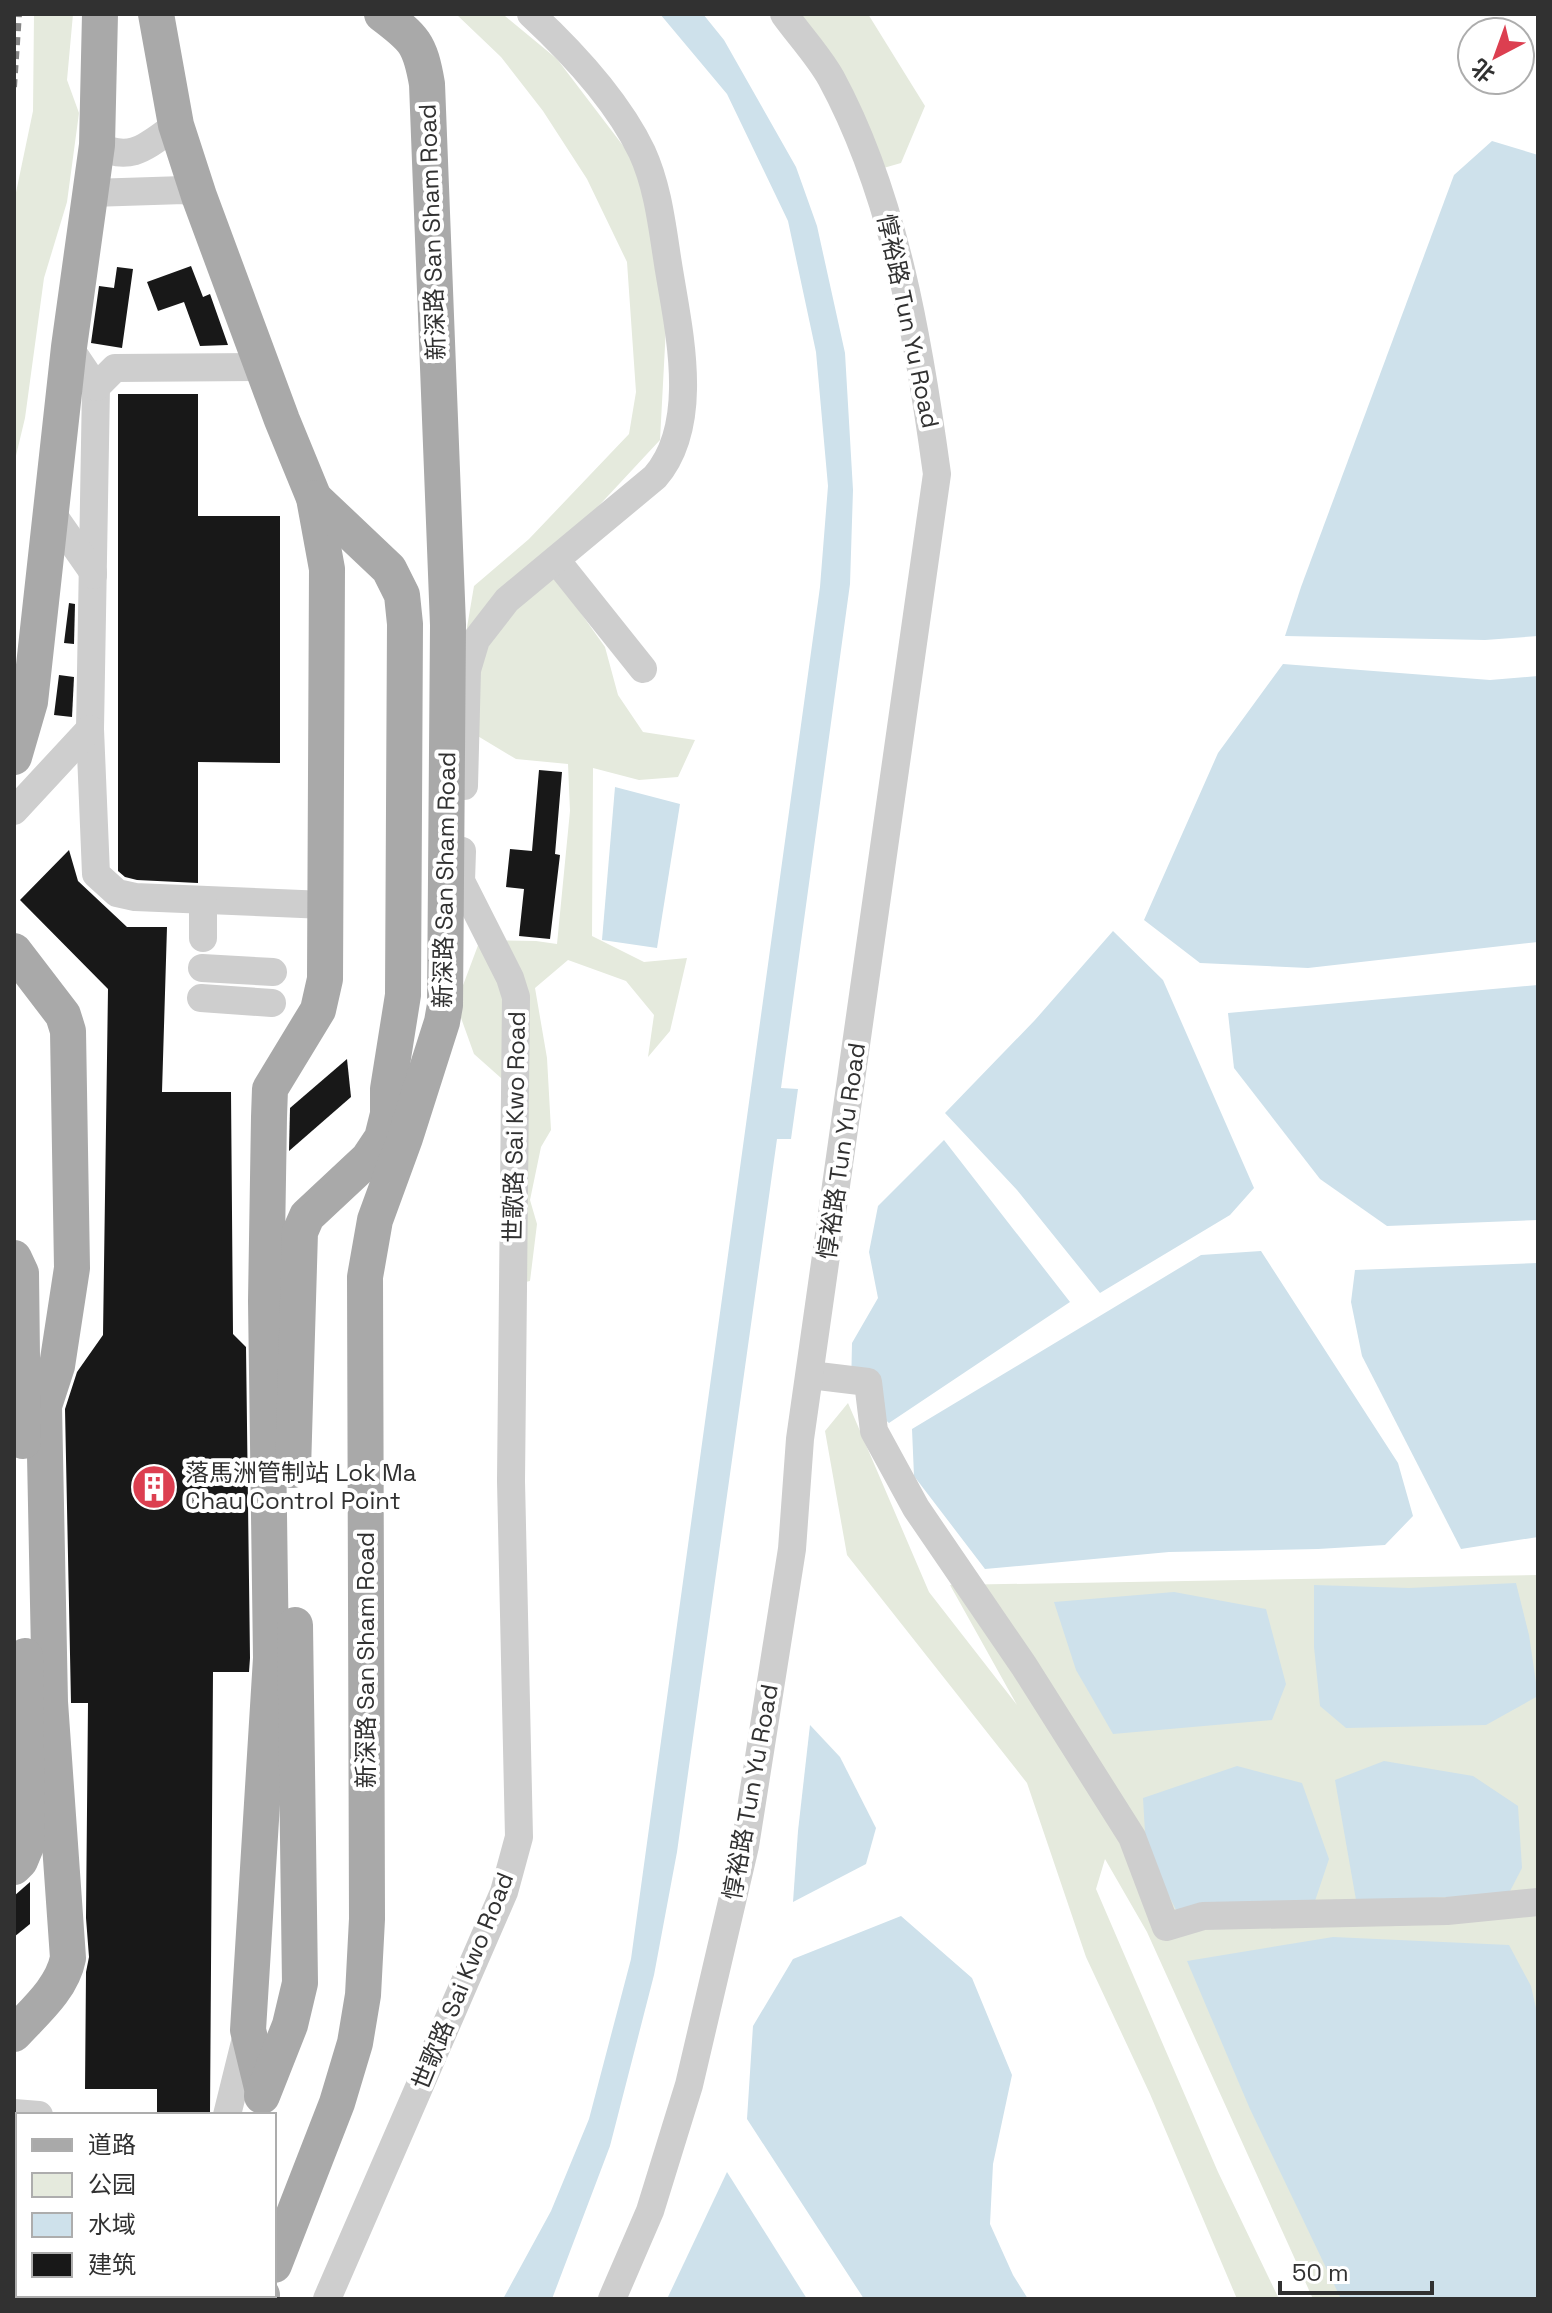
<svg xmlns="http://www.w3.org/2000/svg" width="1552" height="2313" font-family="'Space Grotesk','Noto Sans SC',sans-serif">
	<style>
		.green { fill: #e5eadd }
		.water { fill: #cee1eb }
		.building { fill: #181818 }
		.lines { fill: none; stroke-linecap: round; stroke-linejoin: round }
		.minor { stroke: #cecece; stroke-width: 28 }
		.major { stroke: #a9a9a9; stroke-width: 36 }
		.rail { stroke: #868686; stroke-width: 6; stroke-dasharray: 8 6; stroke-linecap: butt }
		.labels { text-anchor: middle; stroke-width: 8; stroke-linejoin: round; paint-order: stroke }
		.street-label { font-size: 24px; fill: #313131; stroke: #fff }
		.poi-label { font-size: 24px; fill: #313131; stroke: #fff; text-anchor: start }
	</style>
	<rect width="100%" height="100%" fill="#fff"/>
	<g class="green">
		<polygon points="34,14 73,14 67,80 79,113 67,202 44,278 25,418 14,464 14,202 33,111"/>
		<polygon points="456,14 505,16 557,59 637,164 667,308 660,440 566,541 563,588 605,647 618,695 643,732 695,740 678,777 639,780 593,768 592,936 644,962 687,958 670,1031 648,1057 654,1015 626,981 568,960 535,988 547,1058 551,1130 541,1147 530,1200 537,1224 530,1281 507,1286 510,1086 474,1054 456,1004 480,940 536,941 557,944 570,811 568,764 516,759 476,735 464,645 474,586 529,539 629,434 636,392 627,262 587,179 543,111 501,57"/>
		<polygon points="772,14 868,14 925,106 901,163 873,171 857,113"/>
		<polygon points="848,1403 929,1592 1017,1705 950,1585 1538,1575 1538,2299 1313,2299 1147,1932 1105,1859 1096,1889 1218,2172 1279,2299 1237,2299 1150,2094 1086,1957 1027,1783 847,1555 825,1431"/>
	</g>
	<g class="water">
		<polygon points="660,14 703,14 724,40 796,167 817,226 845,353 853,490 850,584 781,1088 798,1089 791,1139 777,1139 677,1852 654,1975 610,2146 552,2299 503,2299 551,2211 589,2119 631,1959 820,587 828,486 816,352 788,221 727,94"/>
		<polygon points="1492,141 1538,155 1538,636 1485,640 1285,636 1301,587 1454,175"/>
		<polygon points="1283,664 1490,680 1538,676 1538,942 1308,968 1200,963 1144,920 1218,753"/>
		<polygon points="615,787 680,804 657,948 602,940"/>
		<polygon points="1113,931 1163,980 1254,1188 1230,1215 1100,1293 1017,1190 945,1113 1035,1020"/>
		<polygon points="1538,985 1538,1220 1387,1226 1320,1179 1234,1068 1228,1013"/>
		<polygon points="944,1140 1070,1302 889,1423 851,1390 852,1343 878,1298 869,1252 878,1206"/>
		<polygon points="1261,1251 1398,1463 1413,1516 1385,1545 1318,1549 1169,1552 985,1569 914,1476 912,1429 1201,1255"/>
		<polygon points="1538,1263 1538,1537 1461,1549 1362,1356 1351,1302 1355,1270"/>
		<polygon points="1516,1583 1529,1635 1538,1696 1486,1725 1346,1728 1320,1706 1314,1647 1314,1585 1409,1588"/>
		<polygon points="1174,1592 1266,1609 1286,1684 1272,1720 1113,1734 1076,1670 1054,1602"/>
		<polygon points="810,1725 840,1757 876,1828 866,1864 793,1902 798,1831"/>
		<polygon points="1384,1761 1473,1776 1518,1806 1522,1868 1508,1895 1356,1900 1335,1780"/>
		<polygon points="1237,1766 1302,1783 1329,1859 1312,1910 1185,1928 1146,1850 1143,1798"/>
		<polygon points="901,1916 972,1978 1012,2075 993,2164 990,2224 1013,2275 1028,2299 864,2299 747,2119 753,2026 793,1959"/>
		<polygon points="1333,1937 1509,1945 1531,1986 1538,2017 1538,2299 1341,2299 1250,2109 1187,1961"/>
		<polygon points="727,2172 807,2299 667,2299"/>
	</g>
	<g class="building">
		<polygon points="191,266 203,297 210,294 228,345 200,346 184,302 158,311 147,282"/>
		<polygon points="117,267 133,269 122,348 91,343 99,286 114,288"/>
		<polygon points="118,394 198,394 198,516 280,516 280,763 198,762 198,883 137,880 125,877 118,871"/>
		<polygon points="69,603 75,604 74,644 64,643"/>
		<polygon points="59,675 74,677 72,717 54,715"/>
		<polygon points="539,770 562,772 555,854 560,855 550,939 519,936 524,889 506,887 510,849 532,851"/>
		<polygon points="69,850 78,881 127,927 167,927 162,1092 231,1092 233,1334 246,1347 250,1658 249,1672 213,1672 210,2115 157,2115 157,2089 85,2089 86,1972 89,1957 86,1918 88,1703 71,1703 65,1409 77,1372 103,1335 108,989 20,900"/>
		<polygon points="347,1059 351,1097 289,1151 290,1108"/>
		<polygon points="30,1882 30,1924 14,1937 14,1896"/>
	</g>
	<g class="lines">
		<g class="minor">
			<path d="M97,145C131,164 148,145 176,125"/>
			<polyline points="91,193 184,190 199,196"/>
			<polyline points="69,347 96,387 90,729 96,874 117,893 135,897 325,905"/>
			<polyline points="96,387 115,368 263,367"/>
			<polyline points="51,512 93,572 93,575"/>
			<polyline points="556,560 643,669"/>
			<path d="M464,786L467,670L476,640L507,600L655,477C702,423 678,328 668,264C662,226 658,187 642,152C617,100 573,53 531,14"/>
			<polyline points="14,811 90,729"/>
			<polyline points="203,938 203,900"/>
			<polyline points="202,968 273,972"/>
			<polyline points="201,998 272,1003"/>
			<polyline points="810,1375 868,1382 874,1431 916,1508 1024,1666 1132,1837 1166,1927 1203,1916 1447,1911 1538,1902"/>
			<polyline points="14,2113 39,2115"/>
			<polyline points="227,2115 247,2034"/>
			<polyline points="14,2173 18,2173"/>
			<polyline points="175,2299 176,2295"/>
			<polyline points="327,2299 504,1892 519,1837 511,1481 516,997 510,978 461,881 462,851"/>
			<path d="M612,2299L650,2211L689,2085L745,1846L792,1549L800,1439L937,474C919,342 895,196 831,78C818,55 799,35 784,14"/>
		</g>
		<g class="major">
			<polyline points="156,14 176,125 199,196 282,420 314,498 327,569 325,979 318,1010 270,1089 269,1117 266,1301 271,1658 248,2030 263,2092"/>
			<polyline points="14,757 30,702 69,347 97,145 100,14"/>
			<path d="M14,951L63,1015L68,1031L72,1268L57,1366L44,1406L50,1702L68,1958C62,1989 34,2012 14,2034"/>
			<polyline points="14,1258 21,1273 23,1441"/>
			<polyline points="293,1470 300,1232 307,1216 368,1159 382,1138 388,1114 388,1089 403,995 405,624 402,595 389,569 314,498"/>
			<polyline points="14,1867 20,1861 27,1844 25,1656"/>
			<polyline points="262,2096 290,2025 300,1983 295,1625"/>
			<path d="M274,2265L337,2103L355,2043L363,1995L367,1919L365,1277L375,1220L405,1138L442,1022L445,1005L448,625L427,84C420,43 414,38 382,14"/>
			<polyline points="215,2299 216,2295"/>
			<polyline points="261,2299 262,2295"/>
		</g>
		<polyline class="rail" points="14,87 19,14"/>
	</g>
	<defs>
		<g id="building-disc" transform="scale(2.3)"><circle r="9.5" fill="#dc3f50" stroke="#fff"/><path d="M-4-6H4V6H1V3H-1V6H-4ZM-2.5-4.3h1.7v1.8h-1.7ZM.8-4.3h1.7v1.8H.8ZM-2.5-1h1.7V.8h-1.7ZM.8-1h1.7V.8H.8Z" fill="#fff"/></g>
	</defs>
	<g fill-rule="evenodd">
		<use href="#building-disc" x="154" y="1487"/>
	</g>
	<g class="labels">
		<g class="street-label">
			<text transform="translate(432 232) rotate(-92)" y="8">新深路 San Sham Road</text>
			<text transform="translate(908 321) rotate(78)" y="8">惇裕路 Tun Yu Road</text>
			<text transform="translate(445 880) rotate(-89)" y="8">新深路 San Sham Road</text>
			<text transform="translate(515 1127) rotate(-89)" y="8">世歌路 Sai Kwo Road</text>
			<text transform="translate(842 1151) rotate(-82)" y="8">惇裕路 Tun Yu Road</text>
			<text transform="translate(366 1660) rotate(-90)" y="8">新深路 San Sham Road</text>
			<text transform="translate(751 1792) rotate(-80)" y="8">惇裕路 Tun Yu Road</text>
			<text transform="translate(463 1981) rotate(-68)" y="8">世歌路 Sai Kwo Road</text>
		</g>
		<g class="poi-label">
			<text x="185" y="1481">落馬洲管制站 Lok Ma<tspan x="185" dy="28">Chau Control Point</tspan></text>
		</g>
	</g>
	<rect width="1552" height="2313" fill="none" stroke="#313131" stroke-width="32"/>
	<rect x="16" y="2113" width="260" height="184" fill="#ffffff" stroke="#adadad" stroke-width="2"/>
	<rect x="32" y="2139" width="40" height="12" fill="#a9a9a9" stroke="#adadad" stroke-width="2"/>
	<text x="88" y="2153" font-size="24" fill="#313131">道路</text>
	<rect x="32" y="2173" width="40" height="24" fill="#e5eadd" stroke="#adadad" stroke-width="2"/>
	<text x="88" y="2193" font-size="24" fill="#313131">公园</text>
	<rect x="32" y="2213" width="40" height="24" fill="#cee1eb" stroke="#adadad" stroke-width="2"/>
	<text x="88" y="2233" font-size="24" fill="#313131">水域</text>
	<rect x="32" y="2253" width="40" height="24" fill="#181818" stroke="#adadad" stroke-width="2"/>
	<text x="88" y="2273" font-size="24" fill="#313131">建筑</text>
	<g transform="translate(1496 56) rotate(221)"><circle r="38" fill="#ffffff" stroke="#adadad" stroke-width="2"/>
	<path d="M0-6L14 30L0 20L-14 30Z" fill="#dc3f50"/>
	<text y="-12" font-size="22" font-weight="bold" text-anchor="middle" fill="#313131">北</text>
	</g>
	<path d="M1280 2281v12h152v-12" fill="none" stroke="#313131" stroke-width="4"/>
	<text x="1292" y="2281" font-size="24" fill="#313131" stroke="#ffffff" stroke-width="6" paint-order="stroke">50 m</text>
</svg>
